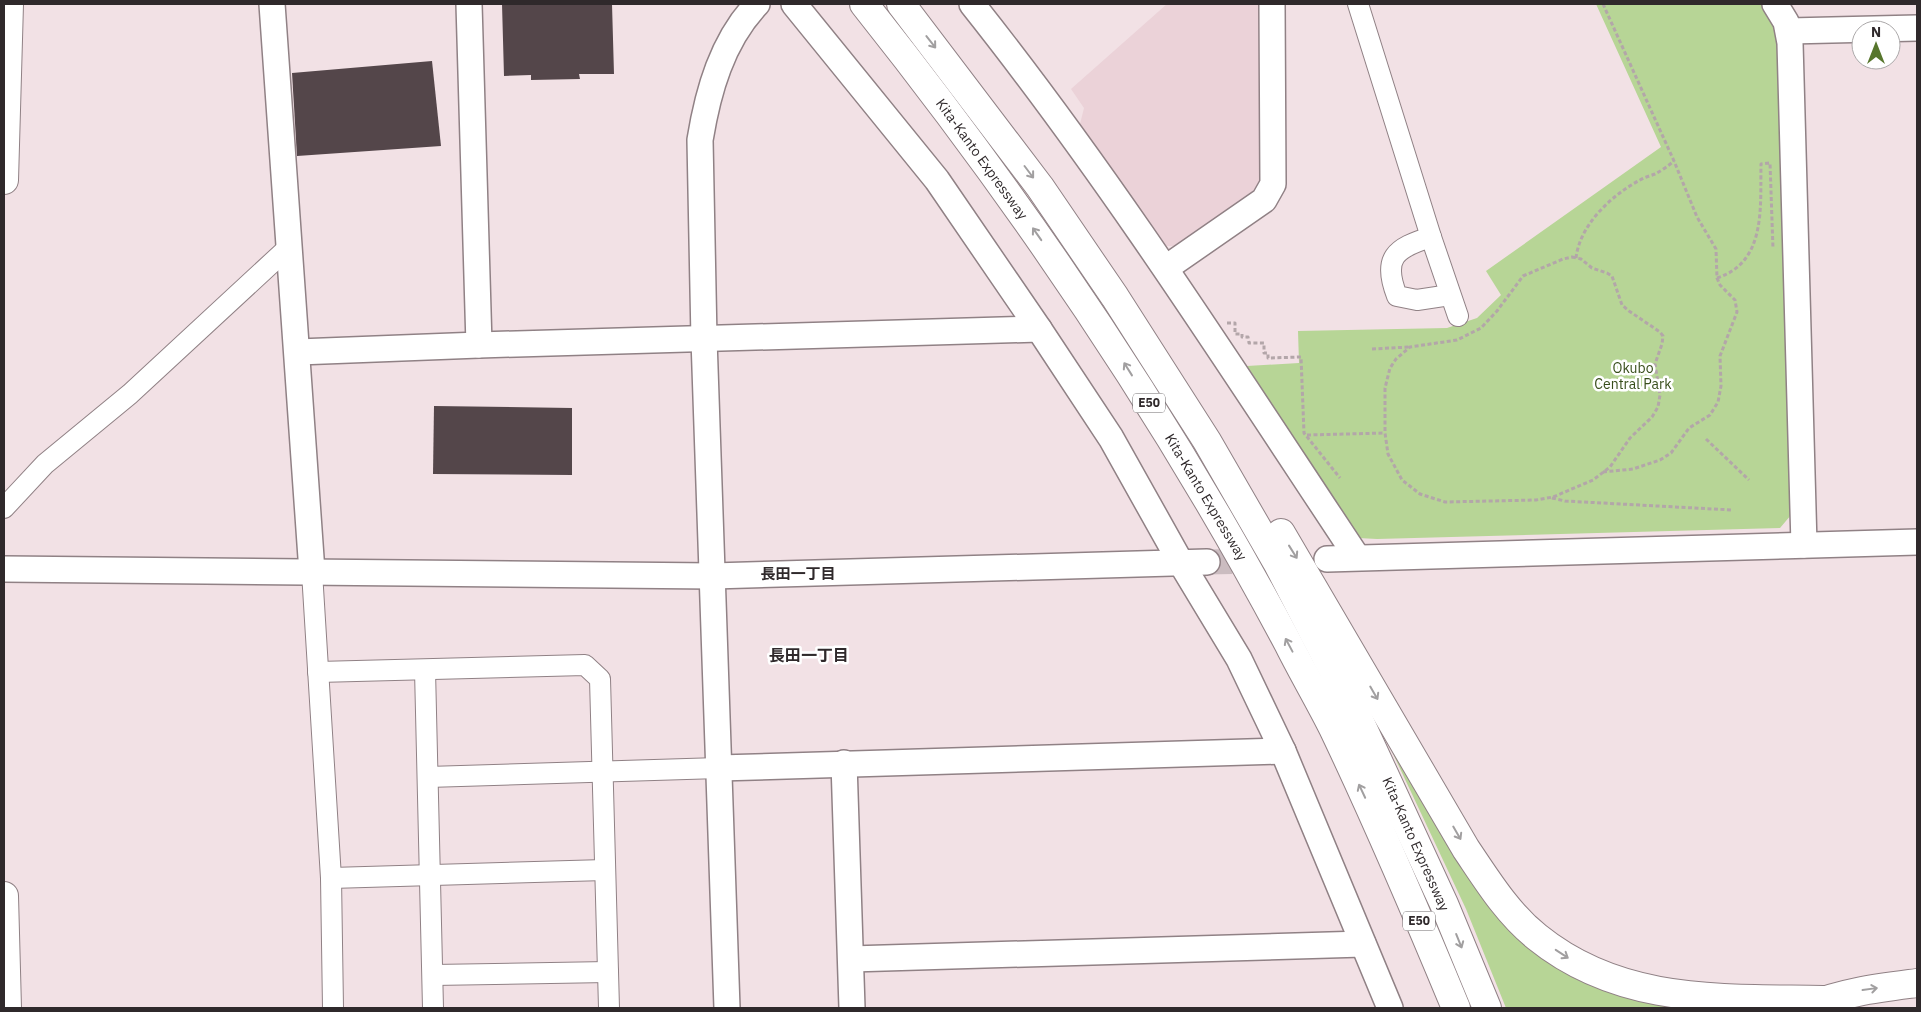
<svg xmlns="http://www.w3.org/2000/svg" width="1921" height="1012" font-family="'IBM Plex Sans','Noto Sans JP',sans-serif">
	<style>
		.built { fill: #ebd2d8 }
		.green { fill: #b7d596 }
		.building { fill: #54464a }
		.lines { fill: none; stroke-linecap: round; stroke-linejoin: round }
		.tertiary-tunnel { stroke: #cbbcc0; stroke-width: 25; stroke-dasharray: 25 12; stroke-linecap: butt }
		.minor-casing { stroke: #908185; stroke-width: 22 }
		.tertiary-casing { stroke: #908185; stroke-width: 28 }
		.trunk-casing { stroke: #908185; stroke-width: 30 }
		.motorway-casing { stroke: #908185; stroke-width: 30 }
		.path { stroke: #b3a6a9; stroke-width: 3; stroke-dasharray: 4 2.5; stroke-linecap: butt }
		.minor { stroke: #fff; stroke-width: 20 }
		.tertiary { stroke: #fff; stroke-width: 25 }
		.trunk { stroke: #fff; stroke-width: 28 }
		.motorway { stroke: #fff; stroke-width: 28 }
		.oneway { stroke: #a19fa0 }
		.labels { text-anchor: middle; stroke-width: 5; stroke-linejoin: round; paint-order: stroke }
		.shield { fill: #fff; stroke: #6d696b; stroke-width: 1 }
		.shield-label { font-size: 12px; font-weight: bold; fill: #2f292b }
		.street-label { font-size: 14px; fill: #2f292b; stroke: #fff }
		.park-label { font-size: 14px; fill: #384e1b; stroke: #fff }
		.neighbourhood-label { font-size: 15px; font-weight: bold; fill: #2f292b; stroke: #fff }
		.quarter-label { font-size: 16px; font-weight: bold; fill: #2f292b; stroke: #fff }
	</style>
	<rect width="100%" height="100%" fill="#f2e1e5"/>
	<polygon class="built" points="1167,4 1262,4 1264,178 1259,187 1179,246 1165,246 1080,124 1084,108 1071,89"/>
	<g class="green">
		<polygon points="1596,4 1764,4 1783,36 1791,515 1780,528 1377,539 1358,538 1247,366 1299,363 1298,331 1447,328 1477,318 1501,295 1486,271 1661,147"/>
		<polygon points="1388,743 1525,940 1713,1008 1506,1008 1466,909"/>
	</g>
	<g class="building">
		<polygon points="502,4 612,4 614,74 579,74 580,79 531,80 531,75 504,76"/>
		<polygon points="432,61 441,146 297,156 292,73"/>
		<polygon points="434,406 572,408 572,475 433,474"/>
	</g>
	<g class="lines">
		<polyline class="tertiary-tunnel" points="1207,562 1295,560"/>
		<g class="minor-casing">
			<g id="minor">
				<polyline points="1358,4 1431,237 1458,316"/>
				<path d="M1431,237C1395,248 1382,258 1397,296L1417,300L1450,295"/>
				<polyline points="4,508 45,464 130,394 290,246"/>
				<polyline points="312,572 331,878 333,1008"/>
				<polyline points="425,670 433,1008"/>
				<polyline points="318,672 585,665 600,679 609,1008"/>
				<polyline points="428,777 719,768"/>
				<polyline points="331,878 605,870"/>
				<polyline points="433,975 608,972"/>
			</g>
		</g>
		<g class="tertiary-casing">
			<g id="tertiary">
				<polyline points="272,4 312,572"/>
				<polyline points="469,4 479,345"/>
				<polyline points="794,4 937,180 1039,329 1111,438 1181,563 1239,659 1283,751 1390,1008"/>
				<path d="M972,4C1112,180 1233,370 1357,557"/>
				<polyline points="1775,4 1786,22 1790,43 1804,545"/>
				<polyline points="1789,31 1917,28"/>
				<polyline points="1166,268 1264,200 1273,184 1272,4"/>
				<polyline points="298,352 479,345 1039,329"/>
				<polyline points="1327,559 1917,542"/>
				<polyline points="4,569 713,576 1207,562"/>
				<polyline points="844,763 852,1008"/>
				<polyline points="719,768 1283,751"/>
				<polyline points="851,959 1363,944"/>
				<path d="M727,1008L704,339L700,140C708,91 722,41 757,4"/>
			</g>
		</g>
		<g class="trunk-casing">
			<g id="trunk">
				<polyline points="4,180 9,4"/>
				<polyline points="4,896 7,1008"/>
			</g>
		</g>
		<g class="motorway-casing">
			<g id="motorway">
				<path d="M864,4C1024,205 1168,417 1289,645C1303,673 1319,700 1333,728C1377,820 1417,914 1456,1008"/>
				<polyline points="901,4 1040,187 1115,297 1207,441 1278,564 1360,722 1444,904 1487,1008"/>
				<path d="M1281,533L1466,849C1487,880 1507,913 1537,937C1621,1005 1722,998 1823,1000"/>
				<path d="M1807,1007C1843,992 1879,988 1917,983"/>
			</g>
		</g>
		<g class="path">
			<polyline points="1603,4 1674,161 1697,217 1716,249 1717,278 1720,285 1735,300 1737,312 1720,356 1721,386 1718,402 1710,415 1689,428 1671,453 1660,460 1633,469 1603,472"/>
			<polygon points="1572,257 1581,259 1592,268 1607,273 1612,276 1622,305 1629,311 1660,332 1663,336 1662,344 1655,364 1660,395 1658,407 1652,417 1630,438 1610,467 1593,480 1553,497 1536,500 1445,502 1420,494 1402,480 1388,454 1385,433 1385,388 1390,368 1396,359 1410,347 1457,340 1481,328 1497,311 1523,276 1563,259"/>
			<path d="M1576,258C1580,224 1612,195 1640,180C1645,177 1650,176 1655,174C1661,171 1668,166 1674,161"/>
			<path d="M1717,278C1767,262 1760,206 1761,164L1770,163L1773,249"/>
			<polyline points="1227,323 1235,323 1235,334 1242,334 1242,337 1248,337 1249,343 1264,343 1264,353 1268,353 1268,358 1301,357 1304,433 1340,478"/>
			<polyline points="1372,349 1409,347"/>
			<polyline points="1307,435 1385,433"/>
			<polyline points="1706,439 1749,480"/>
			<polyline points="1552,498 1565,501 1732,510"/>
		</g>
		<use href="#minor" class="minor"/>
		<use href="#tertiary" class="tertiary"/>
		<use href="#trunk" class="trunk"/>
		<use href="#motorway" class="motorway"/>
	</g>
	<defs><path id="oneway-shaft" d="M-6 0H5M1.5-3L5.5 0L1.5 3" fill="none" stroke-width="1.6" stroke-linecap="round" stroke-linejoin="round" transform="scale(1.25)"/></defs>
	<g class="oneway">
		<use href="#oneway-shaft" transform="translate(931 42) rotate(52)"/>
		<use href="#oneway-shaft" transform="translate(1029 172) rotate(53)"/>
		<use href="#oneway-shaft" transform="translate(1037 234) rotate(-125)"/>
		<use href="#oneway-shaft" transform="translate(1128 369) rotate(-122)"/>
		<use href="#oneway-shaft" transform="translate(1293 552) rotate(58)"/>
		<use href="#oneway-shaft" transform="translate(1289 645) rotate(-118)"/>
		<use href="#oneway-shaft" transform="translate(1374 693) rotate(60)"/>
		<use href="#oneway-shaft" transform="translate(1362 791) rotate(-115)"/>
		<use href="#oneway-shaft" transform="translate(1457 833) rotate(60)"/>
		<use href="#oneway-shaft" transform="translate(1459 941) rotate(68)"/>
		<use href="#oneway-shaft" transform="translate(1562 954) rotate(33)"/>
		<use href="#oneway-shaft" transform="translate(1870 989) rotate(-8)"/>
	</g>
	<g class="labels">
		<g class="shield">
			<rect x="1133" y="393.5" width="32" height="19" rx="4"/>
			<rect x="1403" y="911.5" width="32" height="19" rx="4"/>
		</g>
		<g class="shield-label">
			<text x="1149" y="407">E50</text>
			<text x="1419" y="925">E50</text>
		</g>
		<g class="street-label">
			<text transform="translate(982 159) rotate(54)" y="5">Kita-Kanto Expressway</text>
			<text transform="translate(1206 497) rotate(59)" y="5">Kita-Kanto Expressway</text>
			<text transform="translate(1416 844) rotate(66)" y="5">Kita-Kanto Expressway</text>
		</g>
		<g class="park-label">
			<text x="1633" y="373">Okubo<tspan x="1633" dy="16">Central Park</tspan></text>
		</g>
		<g class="neighbourhood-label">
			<text x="798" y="579">長田一丁目</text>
		</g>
		<g class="quarter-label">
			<text x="809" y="661">長田一丁目</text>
		</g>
	</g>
	<rect width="1921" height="1012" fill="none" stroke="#2f292b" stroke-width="10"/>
	<g transform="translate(1876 45)"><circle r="24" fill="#ffffff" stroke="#aca9aa"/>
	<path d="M0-4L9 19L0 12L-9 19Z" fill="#57762d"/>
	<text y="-8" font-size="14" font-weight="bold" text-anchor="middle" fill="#2f292b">N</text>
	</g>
</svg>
